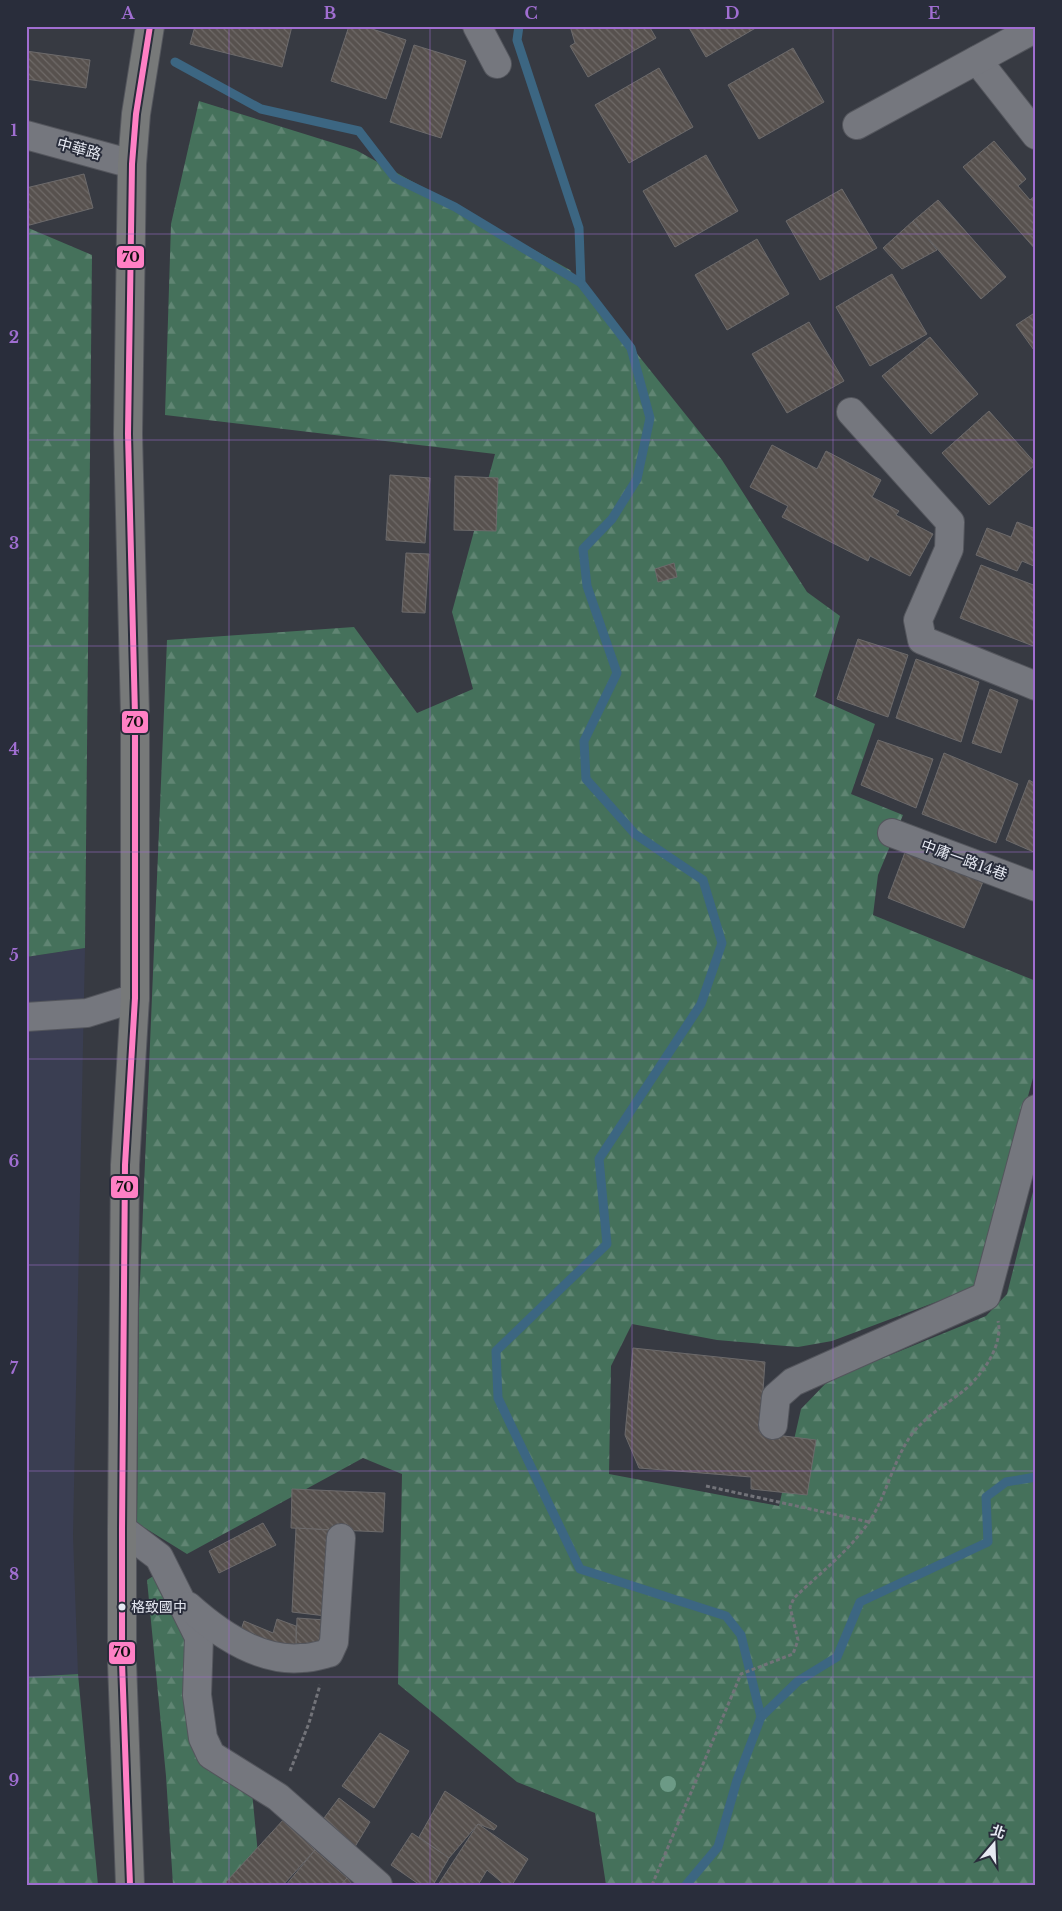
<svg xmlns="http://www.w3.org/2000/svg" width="1062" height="1911" font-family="'Libre Baskerville','Noto Sans TC',serif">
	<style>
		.built { fill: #3a3e52 }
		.forest { fill: url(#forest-firs) }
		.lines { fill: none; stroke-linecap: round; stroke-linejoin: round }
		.stream { stroke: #3c6682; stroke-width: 9 }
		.building { fill: url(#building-back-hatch); stroke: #6c6a6b }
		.minor-casing { stroke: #54565d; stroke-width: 30 }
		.major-casing { stroke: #54565d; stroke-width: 30 }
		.path { stroke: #727379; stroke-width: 3; stroke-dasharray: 4 2.5; stroke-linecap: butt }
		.minor { stroke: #75777e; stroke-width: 28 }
		.major { stroke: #777979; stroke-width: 28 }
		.bus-1-casing { stroke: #292d3b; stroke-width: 10 }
		.bus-1 { stroke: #ff80c5; stroke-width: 6 }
		.tree { fill: #6c9a86 }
		.grid { fill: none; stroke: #a06ed1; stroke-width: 1; stroke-opacity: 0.55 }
		.bus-dot { fill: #e6e9f2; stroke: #292d3b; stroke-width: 2 }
		.labels { text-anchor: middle; stroke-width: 4; stroke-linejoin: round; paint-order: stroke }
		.bus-label { font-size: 14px; fill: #e6e9f2; stroke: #292d3b; text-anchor: start }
		.street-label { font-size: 15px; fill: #e6e9f2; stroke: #292d3b }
		.line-badge { stroke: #292d3b; stroke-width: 2 }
		.pale-badge-label { font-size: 14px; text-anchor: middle; font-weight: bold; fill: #111 }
		.neatline { fill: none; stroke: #a06ed1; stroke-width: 2 }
		.grid-label { font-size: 16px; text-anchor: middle; font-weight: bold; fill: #a06ed1 }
	</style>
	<defs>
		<pattern id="forest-firs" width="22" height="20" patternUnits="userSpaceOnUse" patternTransform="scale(1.25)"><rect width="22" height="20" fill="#45715b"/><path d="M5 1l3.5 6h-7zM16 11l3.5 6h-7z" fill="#608573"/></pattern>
		<pattern id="building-back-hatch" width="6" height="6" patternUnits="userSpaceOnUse" patternTransform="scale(1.25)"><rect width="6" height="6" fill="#57514e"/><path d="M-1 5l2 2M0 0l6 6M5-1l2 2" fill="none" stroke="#6f6a68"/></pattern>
	</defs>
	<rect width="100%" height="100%" fill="#373a42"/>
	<polygon class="built" points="85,948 73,1536 78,1674 26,1677 26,957"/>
	<g class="forest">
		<polygon points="199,101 356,150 570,270 722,460 807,592 840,616 815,697 875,724 851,794 903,815 878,875 873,915 1036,981 1036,1067 976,1287 832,1341 798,1347 717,1340 632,1324 611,1366 609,1474 779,1506 801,1409 829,1380 986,1316 1007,1294 1036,1180 1036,1885 606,1885 595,1813 517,1782 398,1684 402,1474 363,1458 187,1554 137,1523 139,1305 167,640 354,627 417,713 473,689 452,612 495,454 165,415 171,224"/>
		<polygon points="26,227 92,255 85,948 26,957"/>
		<polygon points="158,1573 190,1642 194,1735 201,1764 252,1792 261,1885 173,1885 166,1776 147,1580"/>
		<polygon points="78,1674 98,1885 26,1885 26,1677"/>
	</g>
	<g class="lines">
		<g class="stream">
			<polyline points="519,26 517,40 579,228 581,283 631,348 650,418 637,479 612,519 583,549 587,586 617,673 584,741 586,779 635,834 703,880 722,943 701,1004 599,1159 607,1244 496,1351 498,1398 580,1569 726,1616 741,1635 761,1717 737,1780 718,1847 686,1885"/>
			<polyline points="175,62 261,109 359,131 395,178 455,207 581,283"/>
			<polyline points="761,1717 798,1681 837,1657 860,1602 988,1542 986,1497 1006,1482 1036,1477"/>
		</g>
	</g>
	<g class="building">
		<polygon points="195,26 292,26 282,67 190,44"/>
		<polygon points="349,26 363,26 406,40 386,99 331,81"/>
		<polygon points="570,26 649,26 656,38 588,77 570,46 575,43"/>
		<polygon points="688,26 759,26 706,57"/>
		<polygon points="414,45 466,61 441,138 390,122"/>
		<polygon points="793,48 824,102 759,139 728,85"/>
		<polygon points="26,51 90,60 86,88 26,79"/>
		<polygon points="659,68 693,127 629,163 595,105"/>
		<polygon points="994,141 1026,179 1018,186 1030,200 1036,195 1036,250 963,167"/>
		<polygon points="706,155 738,211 675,247 643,191"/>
		<polygon points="84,174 93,208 26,226 26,188"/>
		<polygon points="842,189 877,248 820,280 786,221"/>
		<polygon points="938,200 1006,277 981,299 913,221"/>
		<polygon points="913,221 937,250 902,269 883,248"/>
		<polygon points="757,239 789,294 727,330 695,275"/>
		<polygon points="892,274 927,334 870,366 836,307"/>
		<polygon points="1036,312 1036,353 1016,325"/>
		<polygon points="809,322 844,381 787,413 752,354"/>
		<polygon points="930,337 978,394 931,434 882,376"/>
		<polygon points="989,411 1036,464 989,505 942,453"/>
		<polygon points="772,445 817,469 826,451 881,480 872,497 899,511 896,515 933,534 910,576 870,556 868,561 782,517 788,506 750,487"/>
		<polygon points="390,475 430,478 425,543 386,540"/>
		<polygon points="455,476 498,478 496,531 454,530"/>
		<polygon points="1017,522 1033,528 1036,522 1036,567 1022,561 1017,571 976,555 987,528 1011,537"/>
		<polygon points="406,553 429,554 425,613 402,612"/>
		<polygon points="674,563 677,577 658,582 655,569"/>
		<polygon points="981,565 1036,586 1036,647 960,618"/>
		<polygon points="858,639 908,655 888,717 837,699"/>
		<polygon points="916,659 979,682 961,742 896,718"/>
		<polygon points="990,689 1018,700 1001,753 972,743"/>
		<polygon points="878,740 933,759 916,808 861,785"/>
		<polygon points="944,753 1018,784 996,843 922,814"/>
		<polygon points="1029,780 1036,784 1036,853 1006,840"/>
		<polygon points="907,847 985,877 964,928 888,898"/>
		<polygon points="633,1348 765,1362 760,1433 816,1440 807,1495 751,1489 751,1477 639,1468 625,1435"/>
		<polygon points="292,1489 385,1493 383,1532 291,1528"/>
		<polygon points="263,1523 276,1545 219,1573 209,1551"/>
		<polygon points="296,1528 329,1530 326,1616 292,1612"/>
		<polygon points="297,1618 325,1620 324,1648 296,1644"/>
		<polygon points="277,1619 296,1626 296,1644 292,1655 239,1636 244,1621 273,1633"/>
		<polygon points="380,1733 409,1751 374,1808 342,1786"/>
		<polygon points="445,1791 497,1826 494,1830 478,1824 449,1858 419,1837"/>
		<polygon points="339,1798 370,1822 353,1850 321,1822"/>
		<polygon points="284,1819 315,1850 283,1885 229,1885 226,1882"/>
		<polygon points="478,1824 528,1859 512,1885 505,1885 487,1870 478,1885 438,1885"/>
		<polygon points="412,1833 449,1858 433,1885 420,1885 391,1865"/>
		<polygon points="315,1850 347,1878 341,1885 286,1885"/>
		<polygon points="347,1878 353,1885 341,1885"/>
	</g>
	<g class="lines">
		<g class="minor-casing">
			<g id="minor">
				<polyline points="477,26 497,64"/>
				<polyline points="977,60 1036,135"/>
				<polyline points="857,125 1036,28"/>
				<polyline points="26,135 132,164"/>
				<polyline points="851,412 950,522 949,549 918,620 922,640 1036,686"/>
				<polyline points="892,833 1036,887"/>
				<polyline points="26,1017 87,1013 135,998"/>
				<polyline points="773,1425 776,1397 793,1382 986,1296 1036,1109"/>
				<polyline points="122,1529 159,1557 199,1637 197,1695 203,1738 211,1755 278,1797 378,1885"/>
				<path d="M188,1606C218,1633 260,1662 302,1658C311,1658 321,1655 329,1653L334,1642L341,1538"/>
			</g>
		</g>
		<g class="major-casing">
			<polyline id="major" points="130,1885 122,1662 122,1529 125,1165 135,998 135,715 128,434 132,164 136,114 150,26"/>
		</g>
		<g class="path">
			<polyline points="706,1486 869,1522"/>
			<polyline points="290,1771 309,1723 320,1685"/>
			<path d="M652,1885L741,1674L793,1654L798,1640L790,1607L794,1598C819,1574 849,1551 869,1522C887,1495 893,1460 912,1434C926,1416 944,1406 962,1392C980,1378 1004,1346 998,1321"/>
		</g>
		<use href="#minor" class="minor"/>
		<use href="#major" class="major"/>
		<g class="bus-1-casing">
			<polyline id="bus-1" points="130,1885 122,1662 122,1529 125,1165 135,998 135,715 128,434 132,164 136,114 150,26"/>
		</g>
		<use href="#bus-1" class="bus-1"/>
	</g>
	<circle class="tree" cx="668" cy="1784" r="8"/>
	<path class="grid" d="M229,26V1885M430,26V1885M632,26V1885M833,26V1885M26,234H1036M26,440H1036M26,646H1036M26,852H1036M26,1059H1036M26,1265H1036M26,1471H1036M26,1677H1036"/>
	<circle class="bus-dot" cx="122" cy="1607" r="4.5"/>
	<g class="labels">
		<g class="bus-label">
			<text x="131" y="1612">格致國中</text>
		</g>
		<g class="street-label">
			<text transform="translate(79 149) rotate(15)" y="5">中華路</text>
			<text transform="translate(964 860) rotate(20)" y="5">中庸一路14巷</text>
		</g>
	</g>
	<g class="line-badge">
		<rect x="116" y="245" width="29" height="24" rx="5" fill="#ff80c5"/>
		<rect x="121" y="710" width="28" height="24" rx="5" fill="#ff80c5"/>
		<rect x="110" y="1175" width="29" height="24" rx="5" fill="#ff80c5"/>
		<rect x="108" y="1641" width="28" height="24" rx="5" fill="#ff80c5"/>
	</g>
	<g class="pale-badge-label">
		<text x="131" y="262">70</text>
		<text x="135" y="727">70</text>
		<text x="125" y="1192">70</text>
		<text x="122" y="1657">70</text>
	</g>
	<rect width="1062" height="1911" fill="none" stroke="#292d3b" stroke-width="55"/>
	<g transform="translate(994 1844) rotate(19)" stroke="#292d3b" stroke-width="4" paint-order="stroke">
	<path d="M0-4L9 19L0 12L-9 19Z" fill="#e6e9f2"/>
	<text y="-8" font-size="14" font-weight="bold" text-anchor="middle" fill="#e6e9f2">北</text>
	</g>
	<rect x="28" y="28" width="1006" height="1856" class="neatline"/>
	<g class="grid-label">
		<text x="128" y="19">A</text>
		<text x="330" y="19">B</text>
		<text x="531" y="19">C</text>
		<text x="732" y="19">D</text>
		<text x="934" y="19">E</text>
		<text x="14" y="136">1</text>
		<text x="14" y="343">2</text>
		<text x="14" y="549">3</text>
		<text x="14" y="755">4</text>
		<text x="14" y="961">5</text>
		<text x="14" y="1167">6</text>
		<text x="14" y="1374">7</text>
		<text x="14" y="1580">8</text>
		<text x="14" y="1786">9</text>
	</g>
</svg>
